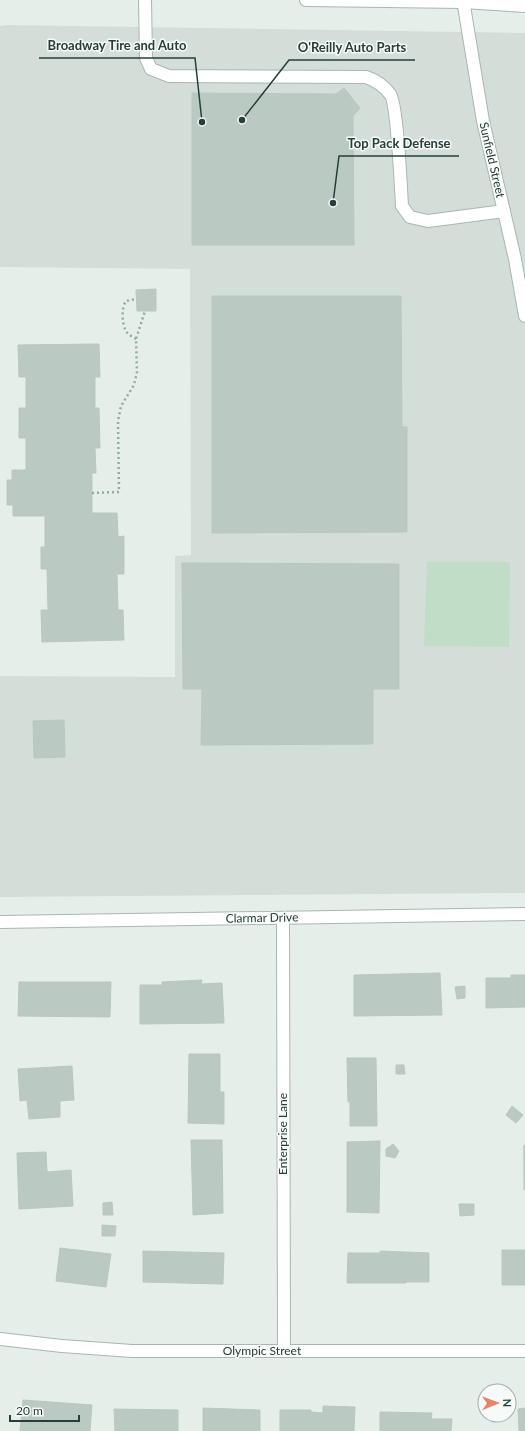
<svg xmlns="http://www.w3.org/2000/svg" width="525" height="1431" font-family="Lato,sans-serif">
	<style>
		.built { fill: #d4ded9 }
		.green { fill: #c1ddc8 }
		.building { fill: #bbc9c3; stroke: #b9c7c1 }
		.lines { fill: none; stroke-linecap: round; stroke-linejoin: round }
		.minor-casing { stroke: #a9b6b1; stroke-width: 14 }
		.path { stroke: #89afa2; stroke-width: 2.5; stroke-dasharray: 2 3; stroke-linecap: butt }
		.minor { stroke: #fff; stroke-width: 12 }
		.labels { text-anchor: middle; stroke-width: 3; stroke-linejoin: round; paint-order: stroke }
		.street-label { font-size: 12px; fill: #263f38; stroke: #f7faf8 }
		.leader { fill: none; stroke: #263f38; stroke-width: 1.5 }
		.callout-dot { fill: #263f38; stroke: #f7faf8; stroke-width: 1.5 }
		.callout-label { font-size: 13px; text-anchor: middle; font-weight: bold; fill: #263f38; stroke: #f7faf8; stroke-width: 3; stroke-linejoin: round; paint-order: stroke }
	</style>
	<rect width="100%" height="100%" fill="#e6eeea"/>
	<polygon class="built" points="6,25 525,33 525,893 0,897 0,676 175,677 175,556 191,555 190,269 0,267 0,26"/>
	<polygon class="green" points="427,562 510,562 509,647 424,646"/>
	<g class="building">
		<polygon points="344,88 360,108 353,116 354,245 192,245 192,93 336,94"/>
		<polygon points="156,289 156,311 137,311 136,290"/>
		<polygon points="212,296 401,296 402,427 407,427 407,532 212,533"/>
		<polygon points="99,344 100,377 95,377 95,408 99,408 100,448 95,448 96,473 92,473 92,513 117,513 118,537 124,536 124,574 117,574 118,610 123,610 124,640 42,642 41,610 48,610 47,569 41,569 41,547 45,547 45,516 13,516 13,505 7,505 7,480 12,480 12,470 26,470 26,438 19,438 19,408 26,408 26,377 19,377 18,345"/>
		<polygon points="182,563 399,564 399,689 373,689 373,744 201,745 202,689 183,689"/>
		<polygon points="64,720 65,757 34,758 33,721"/>
		<polygon points="440,973 442,1015 354,1016 354,975"/>
		<polygon points="511,975 525,975 525,1007 486,1008 486,978 511,978"/>
		<polygon points="202,980 201,984 222,983 224,1023 140,1024 140,985 162,985 162,982"/>
		<polygon points="19,982 111,982 110,1017 18,1016"/>
		<polygon points="465,986 465,998 457,999 455,987"/>
		<polygon points="189,1054 220,1054 220,1092 224,1092 224,1124 188,1123"/>
		<polygon points="347,1058 376,1058 377,1126 350,1126 350,1102 348,1102"/>
		<polygon points="396,1065 404,1065 405,1074 396,1074"/>
		<polygon points="72,1066 74,1100 60,1101 60,1117 29,1119 27,1100 20,1101 18,1069"/>
		<polygon points="512,1106 523,1115 516,1123 506,1115"/>
		<polygon points="191,1140 222,1140 223,1213 193,1215"/>
		<polygon points="380,1141 379,1213 347,1212 347,1142"/>
		<polygon points="393,1144 399,1151 395,1158 386,1156 386,1149"/>
		<polygon points="524,1145 525,1190 524,1190"/>
		<polygon points="46,1152 47,1172 71,1170 73,1206 19,1209 17,1153"/>
		<polygon points="112,1202 113,1215 103,1215 103,1203"/>
		<polygon points="459,1204 474,1204 474,1215 460,1216"/>
		<polygon points="102,1225 116,1226 115,1236 102,1236"/>
		<polygon points="60,1248 111,1254 106,1287 56,1281"/>
		<rect x="502" y="1250" width="23" height="35"/>
		<polygon points="143,1251 224,1253 223,1284 143,1282"/>
		<polygon points="380,1251 429,1253 429,1282 406,1282 406,1283 347,1283 348,1253 380,1253"/>
		<polygon points="23,1400 92,1405 90,1431 20,1431"/>
		<polygon points="323,1406 355,1407 354,1431 280,1431 280,1410 311,1410 311,1412 323,1413"/>
		<polygon points="203,1408 260,1410 260,1431 203,1431"/>
		<polygon points="525,1408 525,1431 519,1431 518,1409"/>
		<polygon points="114,1409 178,1410 178,1431 115,1431"/>
		<polygon points="380,1412 432,1413 431,1419 452,1419 451,1431 380,1431"/>
	</g>
	<g class="lines">
		<g class="minor-casing">
			<g id="minor">
				<path d="M145,0L146,58L151,69L169,76L366,77C375,80 384,86 390,94C397,102 401,189 402,206L410,217L428,221L504,211"/>
				<polyline points="306,0 463,2 525,6"/>
				<polyline points="463,0 483,121 515,259 525,316"/>
				<polyline points="283,918 284,1351"/>
				<polyline points="0,922 525,914"/>
				<polyline points="0,1339 62,1346 132,1351 525,1351"/>
			</g>
		</g>
		<g class="path">
			<path d="M136,339C133,337 128,335 126,331C122,324 121,308 126,301L136,299"/>
			<polyline points="92,493 119,492 118,421 121,406 134,385 137,372 136,339 145,311"/>
		</g>
		<use href="#minor" class="minor"/>
	</g>
	<g class="labels">
		<g class="street-label">
			<text transform="translate(492 160) rotate(77)" y="4">Sunfield Street</text>
			<text transform="translate(262 918) rotate(-1)" y="4">Clarmar Drive</text>
			<text transform="translate(283 1134) rotate(-90)" y="4">Enterprise Lane</text>
			<text x="262" y="1355">Olympic Street</text>
		</g>
	</g>
	<path class="leader" d="M202 122L195 58H39M242 120L289 60H415M333 203L339 156H459"/>
	<g class="callout-dot">
		<circle cx="202" cy="122" r="4"/>
		<circle cx="242" cy="120" r="4"/>
		<circle cx="333" cy="203" r="4"/>
	</g>
	<g class="callout-label">
		<text x="117" y="50">Broadway Tire and Auto</text>
		<text x="352" y="52">O'Reilly Auto Parts</text>
		<text x="399" y="148">Top Pack Defense</text>
	</g>
	<g transform="translate(497 1403) rotate(89)"><circle r="19" fill="#f7faf8" stroke="#a3afab"/>
	<path d="M0-3L7 15L0 10L-7 15Z" fill="#e98469"/>
	<text y="-6" font-size="11" font-weight="bold" text-anchor="middle" fill="#263f38">N</text>
	</g>
	<path d="M10 1415v6h69v-6" fill="none" stroke="#263f38" stroke-width="2"/>
	<text x="16" y="1415" font-size="12" fill="#263f38" stroke="#f7faf8" stroke-width="3" paint-order="stroke">20 m</text>
</svg>
